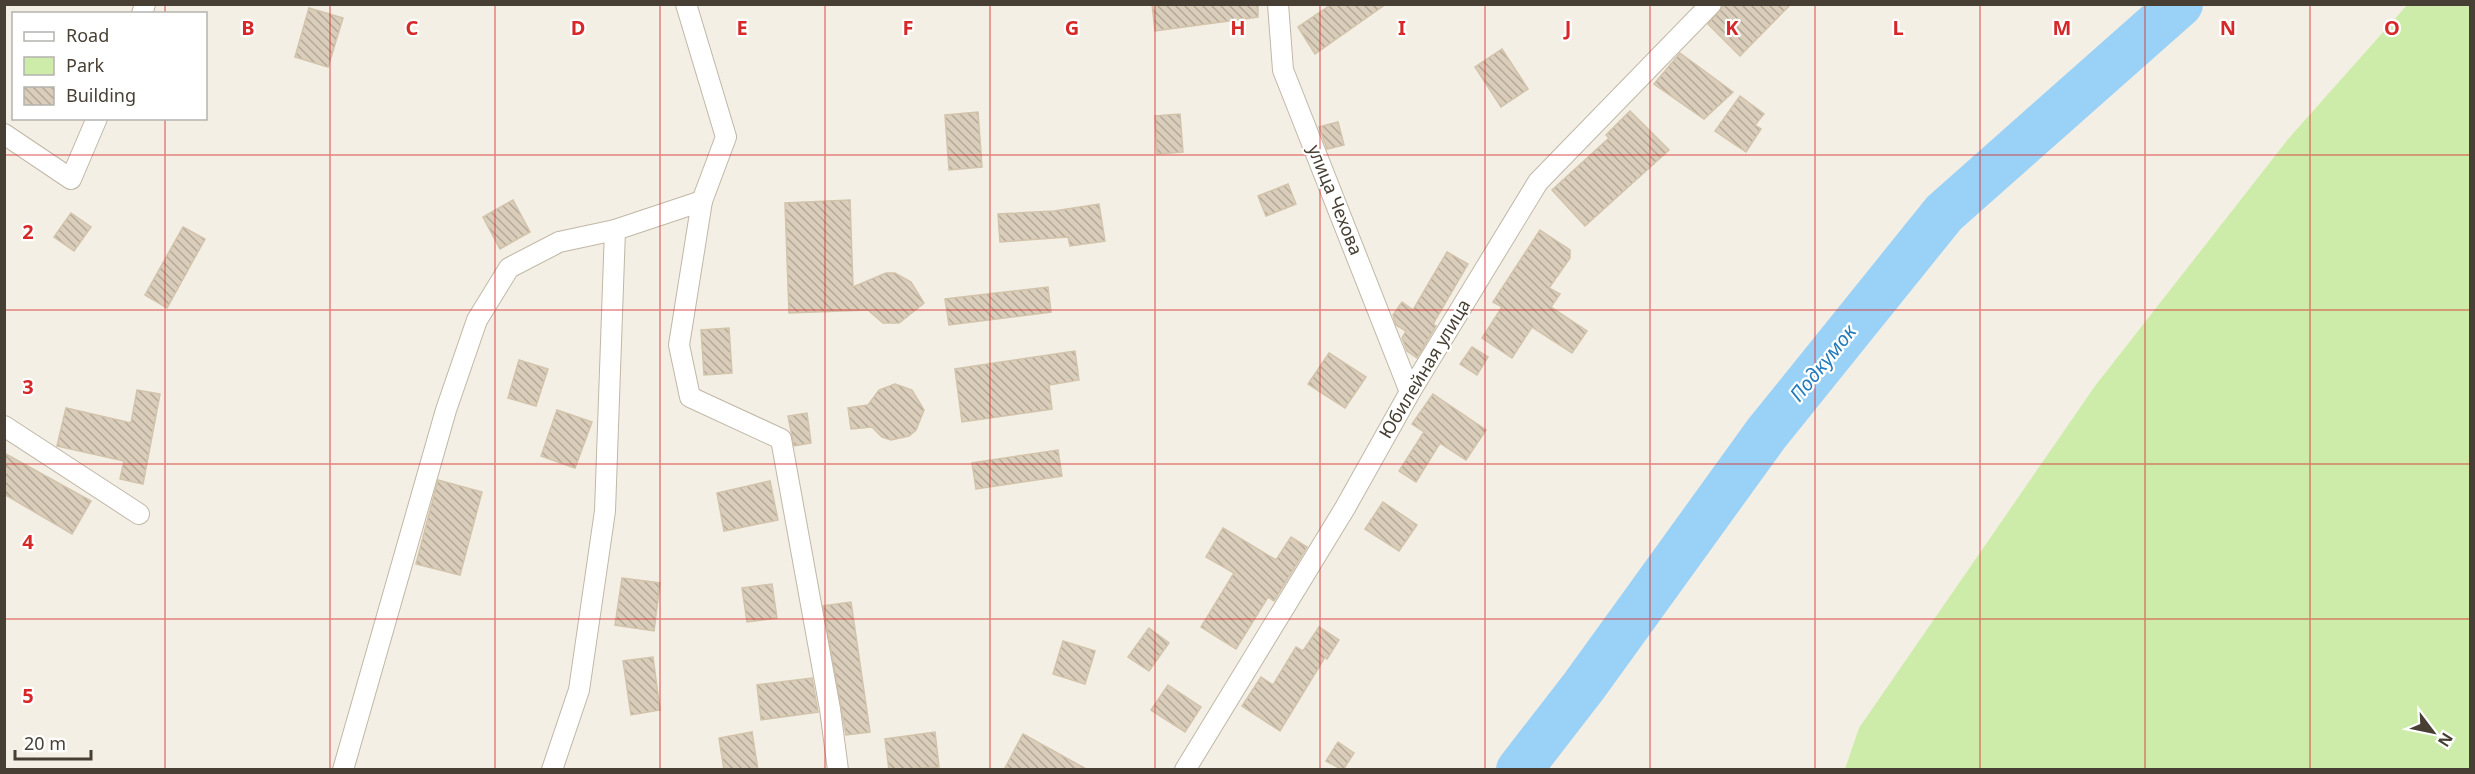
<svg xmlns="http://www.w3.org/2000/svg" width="2475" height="774" font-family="'Noto Sans',sans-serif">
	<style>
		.green { fill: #ceeca9 }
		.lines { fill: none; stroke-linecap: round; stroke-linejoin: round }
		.river { stroke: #9ad1f7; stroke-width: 46 }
		.building { fill: url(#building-back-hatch); stroke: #d2c3ab; stroke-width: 1.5 }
		.street-casing { stroke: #c0b7a6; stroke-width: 22 }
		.street { stroke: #fff; stroke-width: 20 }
		.grid { fill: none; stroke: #d62828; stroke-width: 1.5; stroke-opacity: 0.55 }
		.labels { text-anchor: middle; stroke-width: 4.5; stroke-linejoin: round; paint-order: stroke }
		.street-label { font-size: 18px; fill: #473f33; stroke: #fff }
		.water-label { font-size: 20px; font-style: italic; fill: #227bbc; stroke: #fff }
		.grid-label { font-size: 20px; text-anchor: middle; font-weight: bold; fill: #d62828; stroke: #fff; stroke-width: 4.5; stroke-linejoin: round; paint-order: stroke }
	</style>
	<defs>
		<pattern id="building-back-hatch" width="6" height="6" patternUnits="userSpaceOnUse" patternTransform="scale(1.5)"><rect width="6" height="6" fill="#dacebb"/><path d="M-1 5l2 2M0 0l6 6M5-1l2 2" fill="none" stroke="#b3a999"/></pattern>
	</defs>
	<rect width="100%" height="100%" fill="#f4efe4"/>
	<polygon class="green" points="2408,4 2470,5 2470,769 1845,769 1859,728 2095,386 2289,138"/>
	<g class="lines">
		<polyline class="river" points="1519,770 1584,686 1766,434 1944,213 2180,4"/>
	</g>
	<g class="building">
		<polygon points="1152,4 1258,4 1258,17 1155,31"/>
		<polygon points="1332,4 1386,4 1315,54 1298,27"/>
		<polygon points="1725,4 1791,4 1740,56 1708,24"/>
		<polygon points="309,8 343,18 328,67 295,57"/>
		<polygon points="1502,49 1528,89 1501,107 1475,67"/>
		<polygon points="1680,53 1733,92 1704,119 1654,84"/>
		<polygon points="1740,96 1764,114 1755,125 1761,129 1746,152 1715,131"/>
		<polygon points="1630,111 1669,150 1585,226 1552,190 1609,138 1606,135"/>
		<polygon points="978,112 982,167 949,170 945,115"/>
		<polygon points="1180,114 1183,152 1157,154 1155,116"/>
		<polygon points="1338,122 1344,145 1327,149 1319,127"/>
		<polygon points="1288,184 1296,204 1266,216 1258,196"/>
		<polygon points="513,200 530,232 500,249 483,217"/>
		<polygon points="850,200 853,287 886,273 895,273 911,282 924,303 899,323 883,323 868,310 789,313 785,203"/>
		<polygon points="1099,204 1105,241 1070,246 1068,237 1000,242 998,214 1054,211"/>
		<polygon points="71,213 91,227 74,251 54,237"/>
		<polygon points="183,227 205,239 167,308 145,295"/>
		<polygon points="1540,230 1570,250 1570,258 1549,288 1560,294 1551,307 1587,331 1572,353 1532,327 1512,358 1482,338 1502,307 1493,302"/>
		<polygon points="1447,252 1468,264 1433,324 1436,326 1417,358 1407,351 1402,338 1406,331 1396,325 1393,315 1402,302 1413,310"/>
		<polygon points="1048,287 1051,312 949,325 945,299"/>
		<polygon points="729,328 732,373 704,375 701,330"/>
		<polygon points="1472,347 1488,357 1477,375 1460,364"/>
		<polygon points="1075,351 1079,380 1049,385 1052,409 962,422 955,369"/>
		<polygon points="1329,353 1366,377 1345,408 1308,384"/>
		<polygon points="519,360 548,369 536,406 508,398"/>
		<polygon points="895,384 912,390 924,410 916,430 909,436 891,440 882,437 872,427 851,429 848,408 868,405 879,390"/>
		<polygon points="137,390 160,394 143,484 120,479 124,461 57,446 66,408 131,423"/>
		<polygon points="1433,394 1486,430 1466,460 1440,443 1416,482 1399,471 1424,432 1412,424"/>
		<polygon points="557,410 592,422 575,468 541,456"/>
		<polygon points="807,413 811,443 794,446 788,416"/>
		<polygon points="1058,450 1062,476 976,489 972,463"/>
		<polygon points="4,453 91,501 72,534 4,494"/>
		<polygon points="438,480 482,492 460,575 416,564"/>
		<polygon points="770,481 778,520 724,531 717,493"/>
		<polygon points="1383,502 1417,525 1399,551 1365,529"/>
		<polygon points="1223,528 1276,560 1291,537 1307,547 1274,601 1268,597 1236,649 1201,627 1234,573 1206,557"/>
		<polygon points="622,578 660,583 654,631 615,625"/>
		<polygon points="772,584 777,618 747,622 742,588"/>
		<polygon points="851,602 870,732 846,735 823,606"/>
		<polygon points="1319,627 1339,640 1327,659 1325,657 1280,731 1242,706 1261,677 1273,685 1296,647 1303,651"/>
		<polygon points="1149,628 1169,643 1149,671 1128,657"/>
		<polygon points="1063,641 1095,651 1085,684 1053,674"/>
		<polygon points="653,657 660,710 631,715 623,661"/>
		<polygon points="812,678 818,712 761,720 757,685"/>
		<polygon points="1168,685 1201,707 1185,732 1151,710"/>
		<polygon points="752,732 758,770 724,770 719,738"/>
		<polygon points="935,732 939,767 889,770 885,739"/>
		<polygon points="1023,734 1088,770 1004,770"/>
		<polygon points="1338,742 1354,753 1343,770 1326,761"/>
	</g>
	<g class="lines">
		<g class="street-casing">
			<g id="street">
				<polyline points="686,4 726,137 702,201 679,345 690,397 781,439 830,709 838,770"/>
				<polyline points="1278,4 1283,70 1410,392"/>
				<polyline points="142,14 145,4"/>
				<polyline points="4,134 71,179 97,118"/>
				<polyline points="4,426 139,514"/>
				<polyline points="343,770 446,410 477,320 509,268 559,242 615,230"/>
				<polyline points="552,770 579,690 605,511 615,230 702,201"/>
				<polyline points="1185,770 1345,508 1410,392 1538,182 1711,4"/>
			</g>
		</g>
		<use href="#street" class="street"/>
	</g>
	<path class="grid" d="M165,4V14M330,4V770M495,4V770M660,4V770M825,4V770M990,4V770M1155,4V770M1320,4V770M1485,4V770M1650,4V770M1815,4V770M1980,4V770M2145,4V770M2310,4V770M165,118V770M4,155H2470M4,310H2470M4,464H2470M4,619H2470"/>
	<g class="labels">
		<g class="street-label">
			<text transform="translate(1335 200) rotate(68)" y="6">улица Чехова</text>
			<text transform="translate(1425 369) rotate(-59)" y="6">Юбилейная улица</text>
		</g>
		<g class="water-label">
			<text transform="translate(1823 363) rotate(-51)" y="7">Подкумок</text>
		</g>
	</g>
	<g class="grid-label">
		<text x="248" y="35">B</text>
		<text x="412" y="35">C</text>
		<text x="578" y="35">D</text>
		<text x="742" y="35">E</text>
		<text x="908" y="35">F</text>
		<text x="1072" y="35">G</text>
		<text x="1238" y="35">H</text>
		<text x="1402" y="35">I</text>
		<text x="1568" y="35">J</text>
		<text x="1732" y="35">K</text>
		<text x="1898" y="35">L</text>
		<text x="2062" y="35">M</text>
		<text x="2228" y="35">N</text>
		<text x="2392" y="35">O</text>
		<text x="28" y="239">2</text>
		<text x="28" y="394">3</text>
		<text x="28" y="549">4</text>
		<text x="28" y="703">5</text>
	</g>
	<rect width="2475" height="774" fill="none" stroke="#473f33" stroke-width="12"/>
	<rect x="12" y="12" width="195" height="108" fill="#ffffff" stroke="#b5b2ad" stroke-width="1.5"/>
	<rect x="24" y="32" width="30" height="9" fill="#ffffff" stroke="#b5b2ad" stroke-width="1.5"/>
	<text x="66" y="42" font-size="18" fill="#473f33">Road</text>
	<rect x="24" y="57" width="30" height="18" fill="#ceeca9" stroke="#b5b2ad" stroke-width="1.5"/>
	<text x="66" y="72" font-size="18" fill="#473f33">Park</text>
	<rect x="24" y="87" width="30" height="18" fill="url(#building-back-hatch)" stroke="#b5b2ad" stroke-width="1.5"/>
	<text x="66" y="102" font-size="18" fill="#473f33">Building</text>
	<g transform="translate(2433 732) rotate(122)" stroke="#ffffff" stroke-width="4.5" paint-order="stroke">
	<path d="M0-4.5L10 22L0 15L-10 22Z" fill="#473f33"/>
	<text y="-9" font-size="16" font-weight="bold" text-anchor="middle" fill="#473f33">N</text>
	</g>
	<path d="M15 750v9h76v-9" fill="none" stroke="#473f33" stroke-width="3"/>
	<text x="24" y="750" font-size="18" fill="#473f33" stroke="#ffffff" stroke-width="4.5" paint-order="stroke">20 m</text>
</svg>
